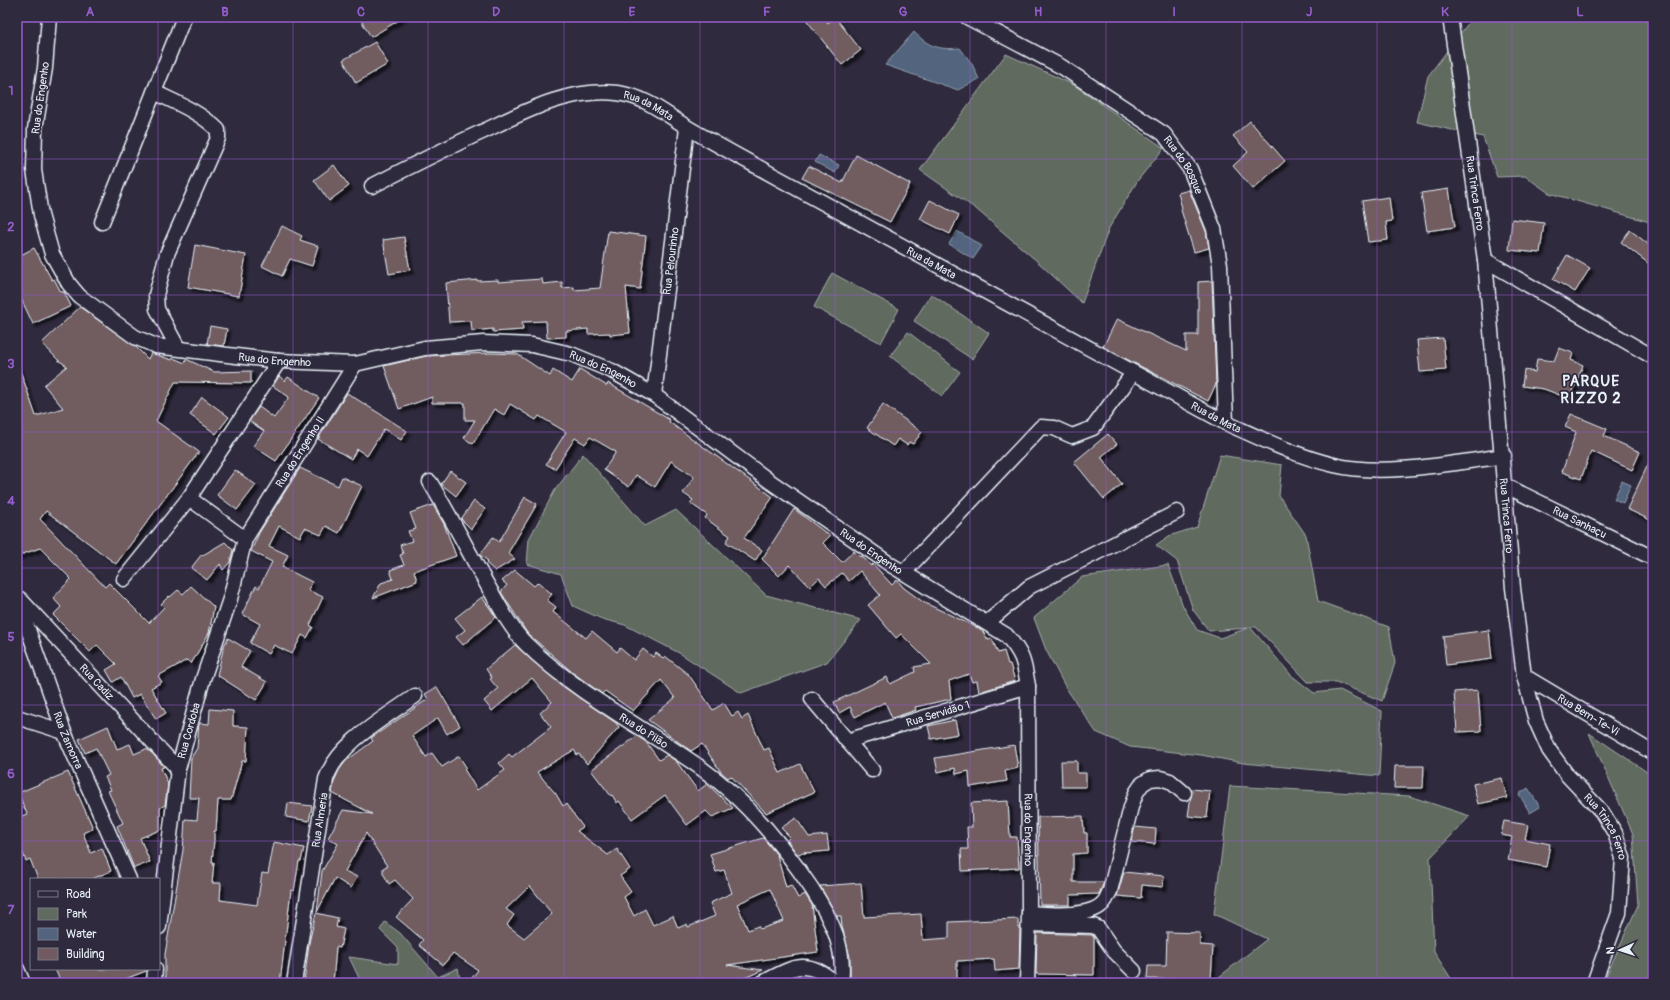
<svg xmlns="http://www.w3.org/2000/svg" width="1670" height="1000" font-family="Pangolin,sans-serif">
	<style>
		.green { fill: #606a5e; stroke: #a4aeab }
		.water { fill: #53657e; stroke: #8f9daf }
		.building { fill: #715b60; stroke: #e8f1f8; fill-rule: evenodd; filter: url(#shadow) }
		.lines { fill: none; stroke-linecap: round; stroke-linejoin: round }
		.minor-casing { stroke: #e8f1f8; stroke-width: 17 }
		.minor { stroke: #2f2a3d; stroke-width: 14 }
		.grid { fill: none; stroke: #965dcd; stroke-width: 1; stroke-opacity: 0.55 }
		.labels { text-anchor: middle; stroke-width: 3.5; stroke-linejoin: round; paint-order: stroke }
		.street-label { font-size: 11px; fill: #e8f1f8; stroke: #2f2a3d }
		.district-label { font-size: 15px; font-weight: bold; letter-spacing: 1px; fill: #e8f1f8; stroke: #2f2a3d }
		.neatline { fill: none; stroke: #965dcd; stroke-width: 1.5 }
		.grid-label { font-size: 13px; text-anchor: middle; font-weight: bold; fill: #965dcd }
	</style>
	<defs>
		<filter id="shadow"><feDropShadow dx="3.5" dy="3.5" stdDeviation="1" flood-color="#0009"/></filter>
	</defs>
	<rect width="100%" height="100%" fill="#2f2a3d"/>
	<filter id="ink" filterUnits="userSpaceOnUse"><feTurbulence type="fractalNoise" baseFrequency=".025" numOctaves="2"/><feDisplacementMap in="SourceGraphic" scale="8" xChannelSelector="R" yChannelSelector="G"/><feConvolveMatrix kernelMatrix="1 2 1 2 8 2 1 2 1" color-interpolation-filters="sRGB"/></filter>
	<g filter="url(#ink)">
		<g class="green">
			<polygon points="1473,17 1653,17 1653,223 1549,193 1525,176 1497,177 1483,137 1417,122 1428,76"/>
			<polygon points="1006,54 1074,85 1164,148 1138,180 1109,228 1082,303 1038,262 976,209 920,170"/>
			<polygon points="832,273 899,309 881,343 814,307"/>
			<polygon points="931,294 989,333 972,359 914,321"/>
			<polygon points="908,332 960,372 942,396 890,356"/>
			<polygon points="583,454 645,526 676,510 766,595 861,620 827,662 741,693 681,654 625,625 602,619 573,606 561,574 527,564 529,539 555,490"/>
			<polygon points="1220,455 1282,465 1279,496 1306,535 1318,601 1389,627 1395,663 1382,701 1336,682 1308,682 1256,627 1250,627 1291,675 1314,693 1340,690 1382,711 1379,776 1243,763 1201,755 1130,747 1096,732 1066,688 1046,650 1034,618 1082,577 1168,565 1183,606 1197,630 1220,638 1248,628 1209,631 1193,610 1177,561 1156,545 1169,536 1197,527"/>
			<polygon points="1589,733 1653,776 1653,983 1603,983 1638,905 1633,834"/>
			<polygon points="1230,786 1409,796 1470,816 1430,858 1434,952 1454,983 1219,983 1219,977 1267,939 1214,914"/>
			<polygon points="385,922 400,933 438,977 458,968 460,980 458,983 355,983 359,978 349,957 398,964 398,948 380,930"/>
		</g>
		<g class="water">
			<path d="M914,32C929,47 939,50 960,48L972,64L979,79L958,90L885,65Z"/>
			<polygon points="819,155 839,165 835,173 815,162"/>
			<polygon points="957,231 982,246 973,259 949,244"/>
			<polygon points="1622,481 1631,485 1623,503 1614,499"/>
			<polygon points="1528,788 1540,807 1530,813 1519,794"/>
		</g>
		<g class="building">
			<polygon points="359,17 404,17 371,37"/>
			<polygon points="804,17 823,17 828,23 835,17 861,50 842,65"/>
			<polygon points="375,42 388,64 356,83 343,60"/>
			<polygon points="1250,121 1285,161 1253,189 1233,166 1248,152 1233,136"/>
			<polygon points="856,155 910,184 890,222 802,178 809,166 842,183"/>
			<polygon points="334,165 349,186 329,201 314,180"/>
			<polygon points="1449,189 1455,227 1427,231 1421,193"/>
			<polygon points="1189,190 1206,231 1209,248 1194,252 1181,210 1182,208 1178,193"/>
			<polygon points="1389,197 1392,221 1386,222 1388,240 1368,242 1362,201"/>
			<polygon points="930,200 959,215 950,234 920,219"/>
			<polygon points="1512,219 1544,223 1540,253 1509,250"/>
			<polygon points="282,226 302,236 300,240 318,246 312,266 290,259 282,276 262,266"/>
			<polygon points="1630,230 1653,248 1653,267 1621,242"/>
			<polygon points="608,231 646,236 640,289 626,287 630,333 610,335 610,333 588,334 588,329 566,331 566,337 547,338 546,321 522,322 523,330 493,332 493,329 472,331 471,321 449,322 446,283 478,280 478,281 498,280 498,282 542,279 543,284 562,282 562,288 574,287 574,290 600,288"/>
			<polygon points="404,237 410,270 389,274 383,240"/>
			<polygon points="195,245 246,255 239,296 188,287"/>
			<polygon points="34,248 52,280 54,279 61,292 64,292 71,306 33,324 17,290 17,257"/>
			<polygon points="1567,255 1590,268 1575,292 1553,279"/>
			<polygon points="1212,281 1216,384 1208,401 1103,347 1117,319 1186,351 1186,335 1198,335 1198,282"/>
			<polygon points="80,307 136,347 148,359 151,353 172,360 173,358 185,363 186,359 214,372 251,371 251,383 175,382 156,421 199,452 116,564 46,511 40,519 105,587 109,583 149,623 164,607 161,604 169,596 170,597 178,590 183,594 191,586 214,607 209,633 191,664 187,660 158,676 162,682 151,688 166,713 156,719 140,694 132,698 121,677 113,682 106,670 116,664 97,645 90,652 53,615 61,607 53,598 71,579 40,548 17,556 17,367 19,367 36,416 63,408 44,385 67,366 58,360 42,343"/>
			<polygon points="210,326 227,329 224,346 207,344"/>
			<polygon points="1443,338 1446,370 1420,372 1417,340"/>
			<polygon points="1559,348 1573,353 1571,360 1583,365 1570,399 1544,389 1522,386 1524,370 1535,372 1537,359 1554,361"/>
			<polygon points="490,353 517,354 550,376 553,370 572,382 580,369 607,386 608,383 670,420 669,422 773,497 744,538 762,550 755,561 726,542 730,536 705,518 707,515 690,503 693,500 683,493 694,477 671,461 655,487 636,475 629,487 604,470 616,452 590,437 585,444 575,438 555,469 546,464 566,432 539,416 536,420 510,404 504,415 494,409 473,444 464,438 475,420 465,420 465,403 432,403 432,397 399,409 384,366 426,356"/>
			<polygon points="279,376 285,381 288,377 319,398 276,461 253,446 264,431 249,421 259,407 274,418 289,397 273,386"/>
			<polygon points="347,393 407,431 401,440 384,429 367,456 357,449 351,459 318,439"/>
			<polygon points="202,397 229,417 216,434 190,415"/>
			<polygon points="883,404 922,432 913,444 909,442 907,445 898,439 893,446 867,428"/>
			<polygon points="1571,414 1607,429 1604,436 1640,452 1632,470 1591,451 1581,479 1562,472 1576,432 1565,427"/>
			<polygon points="1108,434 1117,444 1101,457 1122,484 1104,499 1074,462"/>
			<polygon points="1653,454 1653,512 1650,520 1627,509"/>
			<polygon points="300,468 338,486 342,477 362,486 339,533 326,526 321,535 305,528 300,537 279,526 269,546 288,555 282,567 312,582 308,590 323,597 310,625 313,627 307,638 302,635 292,654 274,645 269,654 250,643 260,624 242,614 256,586 259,588 272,562 251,551 259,533"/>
			<polygon points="235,470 256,485 237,510 217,495"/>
			<polygon points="450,471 466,482 456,496 441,484"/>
			<polygon points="525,497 537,504 508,553 515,559 495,571 486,563 488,561 480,555 493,537 499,542"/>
			<polygon points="474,501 485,509 471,529 461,519"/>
			<polygon points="433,505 444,524 456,556 414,571 417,581 373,598 381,583 393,579 390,570 404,565 400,555 403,554 400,545 412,541 408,531 416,529 410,513"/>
			<polygon points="794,509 830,536 823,543 842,562 854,551 860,557 862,556 871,566 873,564 892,585 897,580 904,588 923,602 982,630 988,640 992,639 998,653 1004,651 1008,664 1010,664 1015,681 979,692 977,681 972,682 969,674 949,681 951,699 915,707 916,710 892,718 885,702 855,717 850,707 839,713 834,702 887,677 890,684 915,672 914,667 931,664 901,634 896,638 868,605 880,595 860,571 849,581 842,573 826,586 819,578 810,587 789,565 779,576 762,559"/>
			<polygon points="225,542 233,550 230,562 223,570 220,564 207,580 191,568 202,554 203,555"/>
			<polygon points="515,570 534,586 538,582 552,594 547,600 556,607 553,612 586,638 592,631 617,652 620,648 634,660 643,649 653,657 656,653 663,658 665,656 689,675 713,710 724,703 732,716 738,712 742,719 748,715 764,750 769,748 780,773 800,764 814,792 766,813 731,776 728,778 721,772 702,744 691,751 648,720 675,698 661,680 633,711 605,691 602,694 572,672 527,633 501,592 507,585 502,581"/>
			<polygon points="482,597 496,617 463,645 456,637 465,630 455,618"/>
			<polygon points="1489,630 1492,659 1446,665 1443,636"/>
			<polygon points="228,638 250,651 241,667 267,682 256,700 217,675 224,646"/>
			<path d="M515,645L561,685L616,723L619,727L587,764L579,754L577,755L574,750L537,772L556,794L563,806L566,804L583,827L577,831L608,855L617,849L630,869L620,876L631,892L624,897L634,916L645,909L653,925L673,916L678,928L687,924L688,927L715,916L710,903L732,893L724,870L716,872L710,854L763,838L777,855L786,887L791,885L798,898L805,894L812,905L818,952L727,965L763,970L733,983H468L478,970L453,953L443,965L419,945L423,940L396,917L413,899L395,880L389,884L383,873V868L387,866L366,833L345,871L357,877L351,888L335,878L317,912L322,871L338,844L328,838L343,810L372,814L332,793L334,782L339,770L346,761L373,741L371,738L428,699L425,694L437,687L460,726L447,734L438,718L412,736L426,757L432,753L442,767L459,756L466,767L464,769L477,790L505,770L499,763L509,754L512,757L551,727L540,713L552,702L532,678L492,711L484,701L498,689L490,679L492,678L486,669ZM530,886L552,914L524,938L507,925L514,915L506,909ZM770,889L784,921L760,929L758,926L748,930L737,904Z"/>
			<polygon points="1478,690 1481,731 1457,732 1454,692"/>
			<polygon points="210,709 233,711 233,726 248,727 246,761 242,761 231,800 218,800 216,831 214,831 214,840 212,862 214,862 212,883 221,883 220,900 257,905 262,873 268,874 274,842 304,848 301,861 299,861 294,891 291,890 280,983 165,983 165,954 183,850 185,819 197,820 199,798 189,798 191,758 197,748 199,723 209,724"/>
			<polygon points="955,720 958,734 931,739 928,726"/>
			<polygon points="108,726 117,749 130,744 134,754 146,749 152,753 164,767 161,768 168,784 165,805 160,808 160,830 140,838 150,862 134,868 117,826 123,823 108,791 111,790 105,777 109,775 96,748 85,753 79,739"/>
			<polygon points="637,736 646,742 659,760 667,755 676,761 698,791 707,784 733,808 712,817 706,811 687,825 665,795 632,819 619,801 617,803 612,795 611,796 591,770"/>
			<polygon points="1014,745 1018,768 1005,771 1007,781 970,787 969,771 956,774 955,768 938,772 935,758"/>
			<polygon points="1061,761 1077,761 1077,773 1086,773 1086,787 1062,787"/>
			<polygon points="1395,766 1424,766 1423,788 1394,788"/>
			<polygon points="68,772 93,828 83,833 91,853 102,848 111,871 92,879 38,879 30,859 26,861 17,839 17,818 27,814 18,793"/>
			<polygon points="1502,778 1507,798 1478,804 1473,784"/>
			<polygon points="1192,789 1210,791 1207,818 1188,816"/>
			<polygon points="1008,801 1010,837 1017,837 1019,868 962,871 961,849 968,849 967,827 972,827 971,803"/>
			<polygon points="288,803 312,806 309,821 286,817"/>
			<polygon points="1083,816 1084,833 1087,833 1087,853 1073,854 1073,882 1104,882 1099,894 1070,895 1070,905 1040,905 1038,817"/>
			<polygon points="796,818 809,837 827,835 829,851 805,853 805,851 805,853 797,854 787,840 790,837 781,828"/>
			<polygon points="1504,821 1528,825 1525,839 1550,844 1546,867 1508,860 1512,837 1501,835"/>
			<polygon points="1135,827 1156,829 1155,844 1131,842"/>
			<polygon points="1124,872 1164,876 1163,887 1142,885 1141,898 1117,896"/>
			<polygon points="861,883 864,917 921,914 923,940 949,938 949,922 1018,919 1018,928 1020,928 1019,969 995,971 994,959 957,961 957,980 930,983 850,983 850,957 842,927 841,916 837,916 820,886"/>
			<polygon points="316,913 338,918 336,927 344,929 340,948 336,947 333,983 304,983 309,943"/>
			<polygon points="1167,932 1200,933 1200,945 1213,946 1211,980 1147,979 1148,966 1166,966"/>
			<polygon points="1037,933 1092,935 1094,938 1094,975 1036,974"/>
			<polygon points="55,969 146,969 146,971 115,983 61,983"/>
		</g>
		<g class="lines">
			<g class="minor-casing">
				<g id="minor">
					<path id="s1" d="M49,17L45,68L35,129L34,170L41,215L52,254L69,284L79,296L135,337L156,346L236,356L279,361L355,364L425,348L483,343L532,345L571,354L612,371L654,395L768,480L891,565L1006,635C1023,654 1024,661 1028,686L1029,913L1027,983"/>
					<path id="s2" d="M967,17L1062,67L1164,134L1190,169L1214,229L1220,265L1226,423"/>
					<path id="s3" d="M1450,17L1485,260L1513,588L1524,676L1536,721L1549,750L1567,775L1602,812L1615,833L1623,858L1619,913L1594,983"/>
					<path d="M154,92C177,103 200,112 218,130V138L167,254L156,295L157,309L178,348"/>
					<path id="s4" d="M372,186C409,167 446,148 484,131C526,111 569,88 617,93C647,97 665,114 690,129C719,146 749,162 778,178C927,261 1077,342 1226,423C1262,439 1296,456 1334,465C1383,477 1453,463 1504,456"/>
					<polyline points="102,222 184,17"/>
					<polyline points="1485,260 1653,357"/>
					<path id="s5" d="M654,395L687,128"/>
					<path id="s6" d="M430,482C451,517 469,553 489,588C500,607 511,629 526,644C577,694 643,727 701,768C746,800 782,844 812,889C831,919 846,947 841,983"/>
					<path id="s7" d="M1506,486L1653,558"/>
					<polyline points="189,498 245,539"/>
					<polyline points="904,572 1041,427 1054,428 1072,436 1093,428 1133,373"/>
					<polyline points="124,579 189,498 279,361"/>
					<path id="s8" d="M17,598L64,732L129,879"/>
					<path id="s9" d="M20,599L178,769"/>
					<polyline points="988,622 1029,587 1177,512"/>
					<path id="s10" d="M1524,676L1653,753"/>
					<polyline points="812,699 872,770"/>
					<polyline points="17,717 64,732"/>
					<path id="s11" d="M847,741L1028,686"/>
					<path d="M1029,913C1048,914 1091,919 1104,902C1107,899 1108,894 1110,891L1131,807L1136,793L1142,784L1150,779L1160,778L1170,781L1184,793"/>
					<polyline points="1029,924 1093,926 1098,928 1114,951 1134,971"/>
					<path id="s12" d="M159,927L178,769L203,679L230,599L245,539L355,364"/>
					<polyline points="17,969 23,983"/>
					<polyline points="154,983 155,969"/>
					<path id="s13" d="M294,983L326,779C338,743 385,718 415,696"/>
					<path d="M762,983C793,967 807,957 835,983"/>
				</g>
			</g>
			<use href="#minor" class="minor"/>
		</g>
	</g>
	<path class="grid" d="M158,17V879M293,17V983M428,17V983M564,17V983M700,17V983M835,17V983M970,17V983M1106,17V983M1242,17V983M1377,17V983M1512,17V983M17,159H1653M17,295H1653M17,432H1653M17,568H1653M17,705H1653M17,841H1653M158,969V983"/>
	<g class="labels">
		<g class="street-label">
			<text transform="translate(40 98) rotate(-82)" y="4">Rua do Engenho</text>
			<text dy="4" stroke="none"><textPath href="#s4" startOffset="299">Rua da Mata</textPath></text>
			<text dy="4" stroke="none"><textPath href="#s2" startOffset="266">Rua do Bosque</textPath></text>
			<text dy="4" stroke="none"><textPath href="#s3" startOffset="178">Rua Trinca Ferro</textPath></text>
			<text dy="4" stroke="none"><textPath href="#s5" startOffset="135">Rua Pelourinho</textPath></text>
			<text dy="4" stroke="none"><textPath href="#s4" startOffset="623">Rua da Mata</textPath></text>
			<text dy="4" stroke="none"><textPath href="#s1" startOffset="502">Rua do Engenho</textPath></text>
			<text dy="4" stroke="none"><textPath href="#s1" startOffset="837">Rua do Engenho</textPath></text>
			<text dy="4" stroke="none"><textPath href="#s4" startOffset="947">Rua da Mata</textPath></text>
			<text dy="4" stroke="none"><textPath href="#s12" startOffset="502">Rua do Engenho II</textPath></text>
			<text dy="4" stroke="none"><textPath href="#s3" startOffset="502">Rua Trinca Ferro</textPath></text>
			<text dy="4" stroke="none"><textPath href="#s7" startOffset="82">Rua Sanhaçu</textPath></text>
			<text dy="4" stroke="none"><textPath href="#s1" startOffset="1162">Rua do Engenho</textPath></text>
			<text dy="4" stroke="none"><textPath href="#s9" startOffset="113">Rua Cadiz</textPath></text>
			<text dy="4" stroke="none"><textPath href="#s11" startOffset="95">Rua Servidão 1</textPath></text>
			<text dy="4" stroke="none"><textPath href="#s10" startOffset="75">Rua Bem-Te-Vi</textPath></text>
			<text dy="4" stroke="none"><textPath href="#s12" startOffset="199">Rua Cordoba</textPath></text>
			<text dy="4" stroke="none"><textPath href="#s6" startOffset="335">Rua do Pilão</textPath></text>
			<text dy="4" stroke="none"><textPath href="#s8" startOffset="151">Rua Zamorra</textPath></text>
			<text dy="4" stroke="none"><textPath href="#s13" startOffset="165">Rua Almeria</textPath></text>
			<text dy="4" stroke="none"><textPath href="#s3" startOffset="838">Rua Trinca Ferro</textPath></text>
			<text dy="4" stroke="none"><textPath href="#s1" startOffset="1521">Rua do Engenho</textPath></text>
		</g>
		<g class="district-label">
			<text x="1591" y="386">PARQUE<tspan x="1591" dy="17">RIZZO 2</tspan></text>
		</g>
	</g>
	<rect width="1670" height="1000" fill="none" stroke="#2f2a3d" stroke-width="44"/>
	<rect x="30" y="878" width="130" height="92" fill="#2f2a3d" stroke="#797a88"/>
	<rect x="38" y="891" width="20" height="6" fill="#2f2a3d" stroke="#797a88"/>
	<text x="66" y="898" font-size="12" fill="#e8f1f8">Road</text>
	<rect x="38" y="908" width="20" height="12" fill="#606a5e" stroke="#797a88"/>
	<text x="66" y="918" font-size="12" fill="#e8f1f8">Park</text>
	<rect x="38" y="928" width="20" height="12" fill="#53657e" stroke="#797a88"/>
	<text x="66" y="938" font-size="12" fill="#e8f1f8">Water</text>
	<rect x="38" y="948" width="20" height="12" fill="#715b60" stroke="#797a88"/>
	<text x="66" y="958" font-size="12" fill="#e8f1f8">Building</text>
	<g transform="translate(1620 950) rotate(267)" stroke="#2f2a3d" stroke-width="3" paint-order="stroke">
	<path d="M0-3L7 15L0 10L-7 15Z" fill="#e8f1f8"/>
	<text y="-6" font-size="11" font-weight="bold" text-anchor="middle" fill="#e8f1f8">N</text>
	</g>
	<rect x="22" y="22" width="1626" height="956" class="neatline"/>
	<g class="grid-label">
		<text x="90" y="16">A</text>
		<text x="225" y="16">B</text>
		<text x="361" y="16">C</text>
		<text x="496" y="16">D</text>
		<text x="632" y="16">E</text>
		<text x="767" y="16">F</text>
		<text x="903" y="16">G</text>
		<text x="1038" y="16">H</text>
		<text x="1174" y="16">I</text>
		<text x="1309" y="16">J</text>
		<text x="1445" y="16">K</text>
		<text x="1580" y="16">L</text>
		<text x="11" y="95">1</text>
		<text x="11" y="231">2</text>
		<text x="11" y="368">3</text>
		<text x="11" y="505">4</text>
		<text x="11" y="641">5</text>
		<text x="11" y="778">6</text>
		<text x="11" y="914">7</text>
	</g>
</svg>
